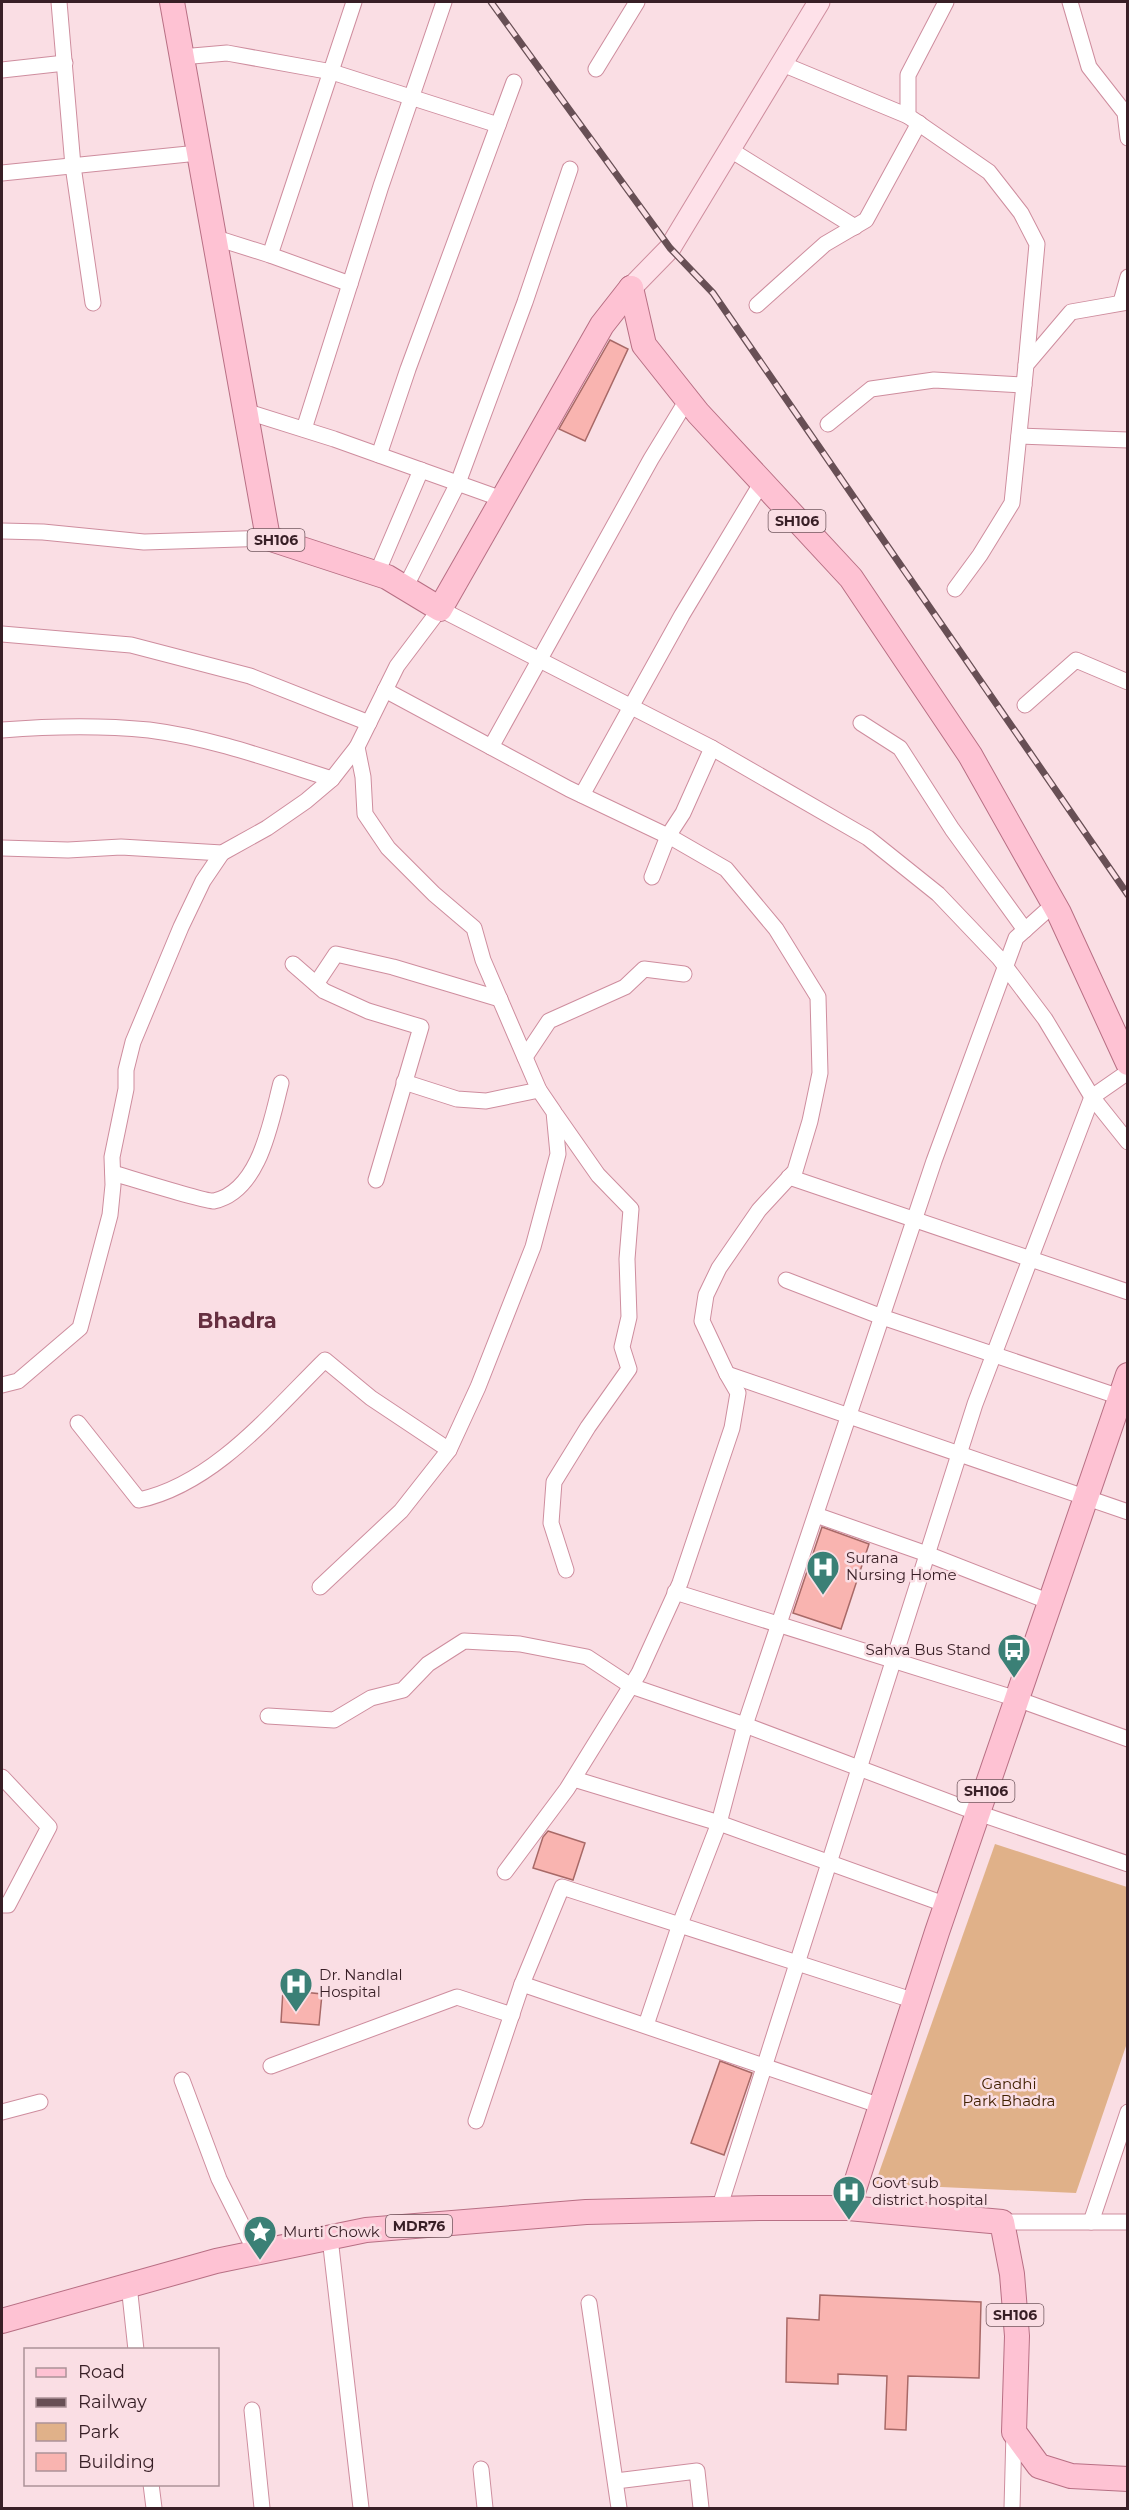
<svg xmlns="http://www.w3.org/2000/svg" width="1129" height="2510" font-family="Montserrat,sans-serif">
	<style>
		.green { fill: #e0b189 }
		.building { fill: #f9b4b0; stroke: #a86967; stroke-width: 1.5 }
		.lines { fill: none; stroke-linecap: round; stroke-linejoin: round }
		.minor-casing { stroke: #ce8d9e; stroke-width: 17 }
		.secondary-casing { stroke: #ce8d9e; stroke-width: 23 }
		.primary-casing { stroke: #b86f84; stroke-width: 26 }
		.minor { stroke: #fff; stroke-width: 15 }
		.secondary { stroke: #fee1e9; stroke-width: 21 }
		.primary { stroke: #fec2d3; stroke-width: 24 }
		.rail-casing { stroke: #684f55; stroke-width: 7 }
		.rail { stroke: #fadee4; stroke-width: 4.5; stroke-dasharray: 14; stroke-linecap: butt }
		.labels { text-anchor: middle; stroke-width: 5; stroke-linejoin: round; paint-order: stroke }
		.shield { fill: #fadee4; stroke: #72585f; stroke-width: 1.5 }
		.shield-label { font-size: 14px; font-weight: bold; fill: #381f26 }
		.poi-label { font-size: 15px; fill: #381f26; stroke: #fadee4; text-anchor: start }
		.park-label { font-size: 15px; fill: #402000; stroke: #fadee4 }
		.district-label { font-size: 21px; font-weight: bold; fill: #662f40; stroke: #fadee4 }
	</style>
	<rect width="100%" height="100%" fill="#fadee4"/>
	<polygon class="green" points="995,1844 1127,1887 1127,2043 1076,2193 875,2184"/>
	<g class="building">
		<polygon points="610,340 628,349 585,441 559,429"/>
		<polygon points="822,1527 869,1544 841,1629 793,1613"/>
		<polygon points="548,1831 585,1843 573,1880 533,1868 543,1837"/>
		<polygon points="283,1990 322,1994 319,2025 281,2022"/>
		<polygon points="720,2061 752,2073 724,2155 691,2143"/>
		<polygon points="820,2295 981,2302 979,2378 908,2376 906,2430 885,2429 887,2376 838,2374 838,2384 786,2382 787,2318 819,2320"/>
	</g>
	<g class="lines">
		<g class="minor-casing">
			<g id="minor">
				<polyline points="59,2 73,166 93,303"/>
				<polyline points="946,2 908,75 908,116 989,172 1021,213 1037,244 1026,365"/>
				<polyline points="1070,2 1089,67 1125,113 1128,138"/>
				<polyline points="181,57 227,53 332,72 498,125"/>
				<polyline points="780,63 908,116"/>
				<polyline points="596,69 637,2"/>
				<polyline points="2,70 65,63"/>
				<polyline points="729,149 855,227"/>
				<polyline points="2,173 198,153"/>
				<polyline points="213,237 270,255 350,284"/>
				<polyline points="270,255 354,2"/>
				<polyline points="1121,302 1128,277"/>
				<polyline points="757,305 825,244 866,220 919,123"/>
				<polyline points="245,411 334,439 502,499"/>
				<polyline points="828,424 871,389 934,380 1024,385"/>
				<polyline points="304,429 381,186 444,2"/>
				<polyline points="1019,436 1128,440"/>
				<polyline points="379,455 408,369 514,82"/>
				<polyline points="2,531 43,532 144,542 268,538"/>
				<polyline points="377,573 421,470"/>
				<polyline points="405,588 458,483 525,302 570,169"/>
				<polyline points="955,589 980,555 1012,503 1026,365 1071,312 1128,302"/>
				<polyline points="2,634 131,645 250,676 369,723"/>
				<polyline points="385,690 569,789 674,839 726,869 776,929 818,997 820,1073 810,1121 795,1171 759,1210 719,1268 706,1295 702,1321 727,1374 738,1393 732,1428 680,1583 639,1673 567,1789 505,1872"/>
				<polyline points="1025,705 1076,660 1128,682"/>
				<polyline points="861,723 900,748 952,829 1025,930"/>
				<path d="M2,730C51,726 100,725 149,730C212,738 272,760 332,779"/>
				<polyline points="491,747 651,459 687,400"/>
				<polyline points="582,795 682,615 762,482"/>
				<polyline points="2,848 68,850 121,847 222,853 267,828 306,801 332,779 357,747 397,666 440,609 712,748 868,838 938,894 999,958 1045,1019 1092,1097 1128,1142"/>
				<polyline points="652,877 668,836 683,813 712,748"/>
				<polyline points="293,964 324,991 368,1011 421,1027 376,1180"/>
				<polyline points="316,984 336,954 393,967 500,999"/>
				<polyline points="525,1057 549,1021 625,987 644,969 684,974"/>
				<polyline points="404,1082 457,1099 486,1101 539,1090"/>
				<polyline points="556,1115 598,1175 631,1209 627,1259 629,1317 622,1347 629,1369 588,1427 554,1482 551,1523 566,1570"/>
				<path d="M113,1173C127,1177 206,1202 214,1201C260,1191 271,1121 281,1083"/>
				<polyline points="789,1177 1128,1292"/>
				<polyline points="786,1280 882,1317 1120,1397"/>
				<polyline points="727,1374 1128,1512"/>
				<polyline points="2,1385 18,1381 80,1328 110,1215 113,1185 112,1157 126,1089 126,1070 133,1042 181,927 203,881 222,853"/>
				<path d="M78,1423L139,1500C214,1484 272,1412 325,1360L371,1398L449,1450"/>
				<polyline points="816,1515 927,1554 1050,1602"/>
				<polyline points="320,1587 401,1511 449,1450 478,1387 533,1247 558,1154 554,1112 539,1090 483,960 474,928 434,894 388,848 365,814 363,777 357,747"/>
				<polyline points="675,1592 1017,1699 1128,1739"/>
				<polyline points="268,1716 334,1720 371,1698 403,1690 428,1664 464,1641 520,1644 587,1657 631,1686 745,1725 978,1813 1128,1864"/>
				<polyline points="2,1777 49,1827 8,1905 2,1905"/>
				<polyline points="574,1779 719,1823 947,1905"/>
				<polyline points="522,1984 562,1887 915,2001"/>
				<polyline points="646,2025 680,1924 719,1823 745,1725 934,1161 1016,938 1054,904"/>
				<polyline points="271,2066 457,1997 512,2015"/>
				<polyline points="182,2080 219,2179 256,2253"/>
				<polyline points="2,2112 40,2102"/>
				<polyline points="476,2121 522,1984 881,2106"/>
				<polyline points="719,2209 975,1404 1092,1097 1128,1072"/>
				<polyline points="1002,2222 1128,2222"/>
				<polyline points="1091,2222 1128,2112"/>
				<polyline points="330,2238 361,2508"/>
				<polyline points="129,2285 136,2350"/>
				<polyline points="589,2303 619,2508"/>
				<polyline points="252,2410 262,2508"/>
				<polyline points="481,2469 485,2508"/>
				<polyline points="616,2481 697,2471 701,2508"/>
				<polyline points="151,2484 154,2508"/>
				<polyline points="1012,2508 1014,2432"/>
			</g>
		</g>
		<g class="secondary-casing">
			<polyline id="secondary" points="631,288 670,248 819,2"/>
		</g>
		<g class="primary-casing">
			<g id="primary">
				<polyline points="172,2 268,538 387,577 440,609 602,325 631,288"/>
				<polyline points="631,288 644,345 698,413 851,578 970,755 1059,913 1128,1063"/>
				<polyline points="848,2208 937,1932 1128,1375"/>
				<polyline points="2,2321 216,2261 366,2230 586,2212 759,2208 848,2208 1002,2222 1012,2274 1017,2336 1014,2432 1039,2466 1071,2476 1128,2479"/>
			</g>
		</g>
		<use href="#minor" class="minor"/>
		<use href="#secondary" class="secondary"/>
		<use href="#primary" class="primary"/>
		<g class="rail-casing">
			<polyline id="rail" points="491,2 670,248 713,293 1128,895"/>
		</g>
		<use href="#rail" class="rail"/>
	</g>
	<defs>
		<g id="hospital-pin" transform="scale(1.725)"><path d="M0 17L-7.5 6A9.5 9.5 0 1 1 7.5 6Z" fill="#3b8076" stroke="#fadee4"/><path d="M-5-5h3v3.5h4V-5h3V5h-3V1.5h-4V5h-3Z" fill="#fff"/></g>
		<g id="bus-pin" transform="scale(1.725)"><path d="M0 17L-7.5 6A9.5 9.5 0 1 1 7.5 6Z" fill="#3b8076" stroke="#fadee4"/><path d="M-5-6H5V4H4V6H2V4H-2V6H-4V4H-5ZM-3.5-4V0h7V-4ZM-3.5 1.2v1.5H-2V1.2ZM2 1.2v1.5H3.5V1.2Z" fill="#fff"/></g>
		<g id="sight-pin" transform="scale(1.725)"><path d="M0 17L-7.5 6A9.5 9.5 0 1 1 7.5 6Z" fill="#3b8076" stroke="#fadee4"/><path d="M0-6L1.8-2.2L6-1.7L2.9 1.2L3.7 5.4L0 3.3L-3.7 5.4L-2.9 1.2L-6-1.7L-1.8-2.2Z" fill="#fff"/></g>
	</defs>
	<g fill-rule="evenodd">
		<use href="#hospital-pin" x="823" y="1567"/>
		<use href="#bus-pin" x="1014" y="1650"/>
		<use href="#hospital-pin" x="296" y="1984"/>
		<use href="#hospital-pin" x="849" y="2192"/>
		<use href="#sight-pin" x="260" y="2232"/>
	</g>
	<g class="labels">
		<g class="shield">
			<rect x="768.5" y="510" width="57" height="22" rx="4.5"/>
			<rect x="247.5" y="529" width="57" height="22" rx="4.5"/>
			<rect x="957.5" y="1780" width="57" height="22" rx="4.5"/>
			<rect x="386" y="2215" width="66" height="22" rx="4.5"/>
			<rect x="986.5" y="2304" width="57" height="22" rx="4.5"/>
		</g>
		<g class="shield-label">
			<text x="797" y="526">SH106</text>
			<text x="276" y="545">SH106</text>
			<text x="986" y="1796">SH106</text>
			<text x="419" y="2231">MDR76</text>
			<text x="1015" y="2320">SH106</text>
		</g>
		<g class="poi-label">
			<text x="846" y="1563">Surana<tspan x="846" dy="17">Nursing Home</tspan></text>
			<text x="991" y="1655" text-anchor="end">Sahva Bus Stand</text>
			<text x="319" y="1980">Dr. Nandlal<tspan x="319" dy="17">Hospital</tspan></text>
			<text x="872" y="2188">Govt sub<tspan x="872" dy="17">district hospital</tspan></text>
			<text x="283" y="2237">Murti Chowk</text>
		</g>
		<g class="park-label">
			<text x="1009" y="2089">Gandhi<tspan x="1009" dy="17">Park Bhadra</tspan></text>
		</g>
		<g class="district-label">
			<text x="237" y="1328">Bhadra</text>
		</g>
	</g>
	<rect width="1129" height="2510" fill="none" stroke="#381f26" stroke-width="6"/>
	<rect x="24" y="2348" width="195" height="138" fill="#fadee4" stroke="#ac9298" stroke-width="1.5"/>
	<rect x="36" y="2368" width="30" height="9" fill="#fec2d3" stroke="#ac9298" stroke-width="1.5"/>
	<text x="78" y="2378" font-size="18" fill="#381f26">Road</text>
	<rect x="36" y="2398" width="30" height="9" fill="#684f55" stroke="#ac9298" stroke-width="1.5"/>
	<text x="78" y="2408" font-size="18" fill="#381f26">Railway</text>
	<rect x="36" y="2423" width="30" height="18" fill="#e0b189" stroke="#ac9298" stroke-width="1.5"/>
	<text x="78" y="2438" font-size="18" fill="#381f26">Park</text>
	<rect x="36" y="2453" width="30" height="18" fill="#f9b4b0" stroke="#ac9298" stroke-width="1.5"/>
	<text x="78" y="2468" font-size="18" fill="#381f26">Building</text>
</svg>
